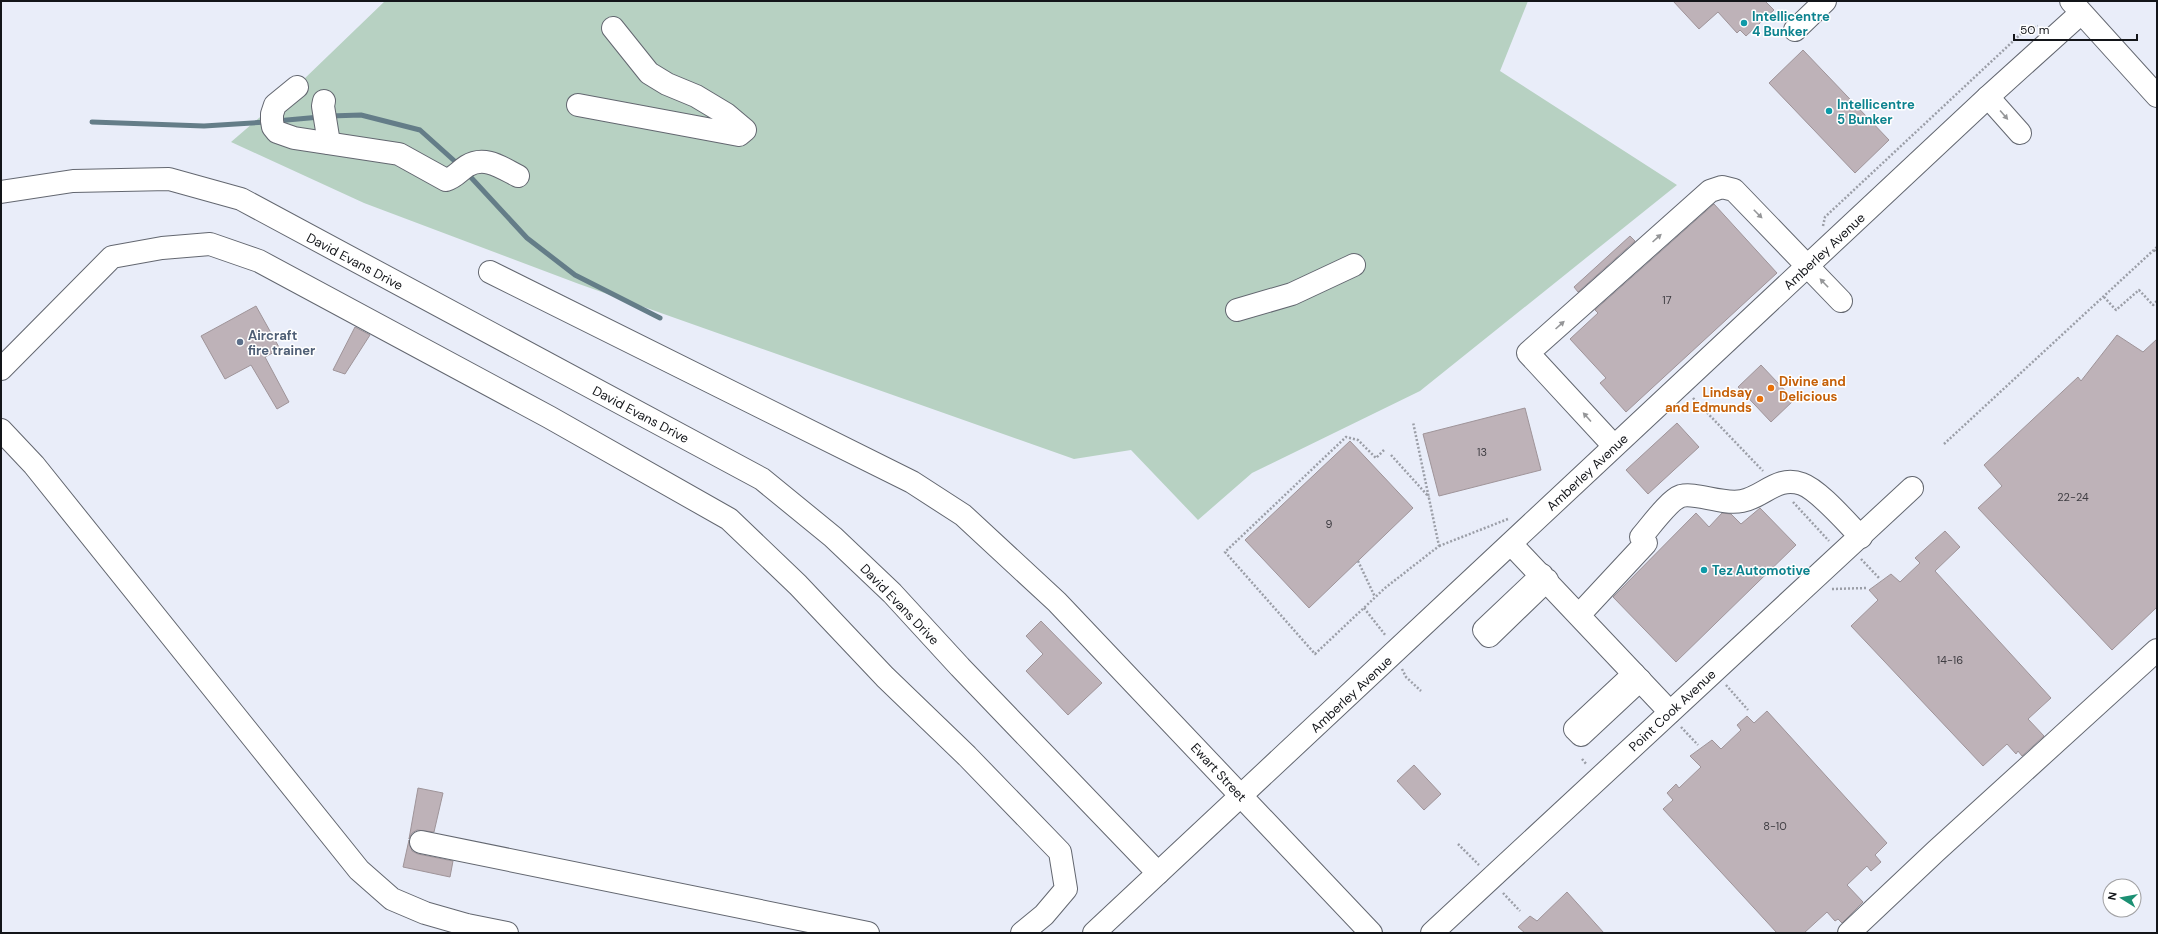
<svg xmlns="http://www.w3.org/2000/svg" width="2158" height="934" font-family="'DM Sans',sans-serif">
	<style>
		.green { fill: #b7d1c2 }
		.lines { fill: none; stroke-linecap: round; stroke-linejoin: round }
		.stream { stroke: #647d88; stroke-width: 5 }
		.building { fill: #beb2b8; stroke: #9f9499 }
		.minor-casing { stroke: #636770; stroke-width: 24 }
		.path { stroke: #9b9ea7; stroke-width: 2.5; stroke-dasharray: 2 2; stroke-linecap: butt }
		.minor { stroke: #fff; stroke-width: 22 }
		.oneway { fill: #959698 }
		.culture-dot { fill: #0f9aa8; stroke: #fff; stroke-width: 1.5 }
		.service-dot { fill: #5c6f8a; stroke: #fff; stroke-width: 1.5 }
		.food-dot { fill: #e8710a; stroke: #fff; stroke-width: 1.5 }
		.labels { text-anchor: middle; stroke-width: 3; stroke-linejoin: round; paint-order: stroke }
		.number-label { font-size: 11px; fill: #3e3c41 }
		.culture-label { font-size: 13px; font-weight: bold; fill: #0d838f; stroke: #fff; text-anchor: start }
		.street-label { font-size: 13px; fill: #131519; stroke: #fff }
		.service-label { font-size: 13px; font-weight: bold; fill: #4e5e75; stroke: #fff; text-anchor: start }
		.food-label { font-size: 13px; font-weight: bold; fill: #c56008; stroke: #fff; text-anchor: start }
	</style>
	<rect width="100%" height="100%" fill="#e9edf9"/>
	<polygon class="green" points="385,1 1528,1 1500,71 1677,185 1420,391 1252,473 1198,520 1131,450 1074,459 579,284 364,203 231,142 302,81"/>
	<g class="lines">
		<g class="stream">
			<polyline points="330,116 361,115 420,130 459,165"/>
			<polyline points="276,121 320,117"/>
			<polyline points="92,122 204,126 266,122"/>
			<polyline points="466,172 527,238 575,275 660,318"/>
		</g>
	</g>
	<g class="building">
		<polygon points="1673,1 1765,1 1774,10 1746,36 1740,30 1737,33 1718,12 1699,29"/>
		<polygon points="1803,50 1889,140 1855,173 1769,83"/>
		<polygon points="1714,204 1777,273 1626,412 1600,383 1606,378 1570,339 1598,313 1595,310"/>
		<polygon points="1630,236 1635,241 1578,292 1574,287"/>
		<polygon points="256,306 280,349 265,357 289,402 277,409 251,365 225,379 201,336"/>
		<polygon points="355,327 370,335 345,374 333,370"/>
		<polygon points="2117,335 2143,352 2157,339 2157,607 2112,650 1978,508 2002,486 1984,465 2078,377 2081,381"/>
		<polygon points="1761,365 1794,400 1771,422 1738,387"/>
		<polygon points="1525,408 1541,470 1439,496 1423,434"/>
		<polygon points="1677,423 1699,447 1648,494 1626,470"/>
		<polygon points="1350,441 1413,508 1309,608 1245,540"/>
		<polygon points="1760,508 1796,545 1676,662 1613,597 1696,513 1709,527 1722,513 1731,514 1741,524"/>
		<polygon points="1945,531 1960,547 1935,571 2051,698 2028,719 2044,736 2022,756 2018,751 2016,754 2007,744 1983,766 1851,626 1878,600 1869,590 1891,574 1900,582 1920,563 1915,558"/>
		<polygon points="1041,621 1102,683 1068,715 1026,671 1043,654 1026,636"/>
		<polygon points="1767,711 1887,843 1875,855 1881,862 1871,871 1867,866 1847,885 1863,902 1842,923 1838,919 1835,921 1827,912 1804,933 1777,933 1663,809 1673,800 1667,793 1676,784 1679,788 1701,767 1690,756 1712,740 1721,749 1741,730 1737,725 1747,716 1754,723"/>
		<polygon points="1414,765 1441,794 1424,810 1397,781"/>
		<polygon points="418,788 443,793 434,832 417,830 412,833 409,839"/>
		<polygon points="409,840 412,851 418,854 453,861 450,877 403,867"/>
		<polygon points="1567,892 1604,933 1525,933 1518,927 1530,916 1537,921"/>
	</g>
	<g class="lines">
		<g class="minor-casing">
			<g id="minor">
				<polyline points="2071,1 2157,96"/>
				<polyline points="1795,30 1825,1"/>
				<path d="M297,87L275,105L272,114V121L273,127L277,132L294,138L399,154L446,180C456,177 459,171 467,166C485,155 502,168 518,176"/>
				<polyline points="1988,97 2020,133"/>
				<polyline points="324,101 323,106 329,143"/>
				<polyline points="578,105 739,135 745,130 726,114 696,96 667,84 649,73 613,28"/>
				<polyline points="1,192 73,181 169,179 241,199 762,479 833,537 892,593 960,667 1158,873"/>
				<polyline points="490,272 912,482 963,515 1057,602 1371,933"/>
				<polyline points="1237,310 1292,294 1354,265"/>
				<polyline points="1,369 112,257 162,248 210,244 259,261 549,417 729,519 798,585 885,677 967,756 1060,852 1066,889 1044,915 1022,933"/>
				<polyline points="1,430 34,465 359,870 392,899 425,913 467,925 507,933"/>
				<polyline points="1614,446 1528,353 1710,191 1722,187 1734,190 1841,301"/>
				<polyline points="1511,544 1670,712"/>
				<polyline points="1542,575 1484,630 1489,636 1547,580"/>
				<path d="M1579,615L1646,543L1641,537C1650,527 1669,500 1681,496C1696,492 1722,505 1742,501C1764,497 1777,475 1802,484C1819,490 1847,523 1861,537"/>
				<polyline points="1634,674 1575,729 1581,735 1640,680"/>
				<polyline points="421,842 868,933"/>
				<polyline points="1094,933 1988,97 2081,13"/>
				<polyline points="1432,933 1912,488"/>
				<polyline points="1849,933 1936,851 2157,650"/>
			</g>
		</g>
		<g class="path">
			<polyline points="1823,226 1825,217 2024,31 2038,26"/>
			<polyline points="2154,250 2157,253"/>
			<polyline points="2104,297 2116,310 2139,290 2153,305 2157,301"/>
			<polyline points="1693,398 1763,471"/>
			<polyline points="1944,444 2157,247"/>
			<polyline points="1384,450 1376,458 1358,440 1346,437 1225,552 1315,654 1385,588 1439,546 1413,422"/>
			<polyline points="1391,455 1429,497"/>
			<polyline points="1793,502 1829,541"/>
			<polyline points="1439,546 1508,519"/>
			<polyline points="1861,559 1879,578"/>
			<polyline points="1358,561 1375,597"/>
			<polyline points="1832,589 1867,588"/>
			<polyline points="1364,608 1386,636"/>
			<polyline points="1402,669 1406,677 1421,691"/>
			<polyline points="1726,685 1748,710"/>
			<polyline points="1681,727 1698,745"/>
			<polyline points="1582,759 1587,765"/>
			<polyline points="1458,844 1479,865"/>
			<polyline points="1503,893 1520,911"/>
		</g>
		<use href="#minor" class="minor"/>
	</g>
	<defs><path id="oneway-solid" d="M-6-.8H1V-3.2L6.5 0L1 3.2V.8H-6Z"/></defs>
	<g class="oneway">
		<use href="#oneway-solid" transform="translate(2004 115) rotate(49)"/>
		<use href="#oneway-solid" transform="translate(1758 214) rotate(45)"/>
		<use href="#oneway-solid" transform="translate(1657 238) rotate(-42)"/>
		<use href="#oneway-solid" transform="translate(1824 283) rotate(-134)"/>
		<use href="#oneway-solid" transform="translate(1560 325) rotate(-42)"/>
		<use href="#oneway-solid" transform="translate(1587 417) rotate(-132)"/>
	</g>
	<g class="culture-dot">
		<circle cx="1744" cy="23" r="4"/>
		<circle cx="1829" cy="111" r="4"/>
		<circle cx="1704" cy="570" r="4"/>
	</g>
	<circle class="service-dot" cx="240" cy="342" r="4"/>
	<g class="food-dot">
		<circle cx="1771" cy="388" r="4"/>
		<circle cx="1760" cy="399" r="4"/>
	</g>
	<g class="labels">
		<g class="number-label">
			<text x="1667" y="304">17</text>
			<text x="1482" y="456">13</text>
			<text x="2073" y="501">22-24</text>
			<text x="1329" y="528">9</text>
			<text x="1950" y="664">14-16</text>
			<text x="1775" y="830">8-10</text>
		</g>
		<g class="culture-label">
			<text x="1752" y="21">Intellicentre<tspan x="1752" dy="15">4 Bunker</tspan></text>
			<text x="1837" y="109">Intellicentre<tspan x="1837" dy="15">5 Bunker</tspan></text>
			<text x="1712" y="575">Tez Automotive</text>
		</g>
		<g class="street-label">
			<text transform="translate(1824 251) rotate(-43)" y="5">Amberley Avenue</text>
			<text transform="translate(355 261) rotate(28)" y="5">David Evans Drive</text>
			<text transform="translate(641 414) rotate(28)" y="5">David Evans Drive</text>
			<text transform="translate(1587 472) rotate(-43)" y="5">Amberley Avenue</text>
			<text transform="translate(900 604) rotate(46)" y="5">David Evans Drive</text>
			<text transform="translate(1351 694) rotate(-43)" y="5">Amberley Avenue</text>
			<text transform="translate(1672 710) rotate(-43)" y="5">Point Cook Avenue</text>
			<text transform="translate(1219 772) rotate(47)" y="5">Ewart Street</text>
		</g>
		<g class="service-label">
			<text x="248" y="340">Aircraft<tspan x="248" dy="15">fire trainer</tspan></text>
		</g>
		<g class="food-label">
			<text x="1779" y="386">Divine and<tspan x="1779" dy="15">Delicious</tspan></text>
			<text x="1752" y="397" text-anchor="end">Lindsay<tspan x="1752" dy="15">and Edmunds</tspan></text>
		</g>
	</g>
	<rect width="2158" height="934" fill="none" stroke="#131519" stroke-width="4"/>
	<g transform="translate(2122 898) rotate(281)"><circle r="19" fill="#ffffff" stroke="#a1a1a3"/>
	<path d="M0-3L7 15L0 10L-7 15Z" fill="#1c9073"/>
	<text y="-6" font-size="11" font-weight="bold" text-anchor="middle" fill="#131519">N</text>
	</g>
	<path d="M2014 34v6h123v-6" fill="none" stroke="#131519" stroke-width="2"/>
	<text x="2020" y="34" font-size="12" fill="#131519" stroke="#ffffff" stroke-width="3" paint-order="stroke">50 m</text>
</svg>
